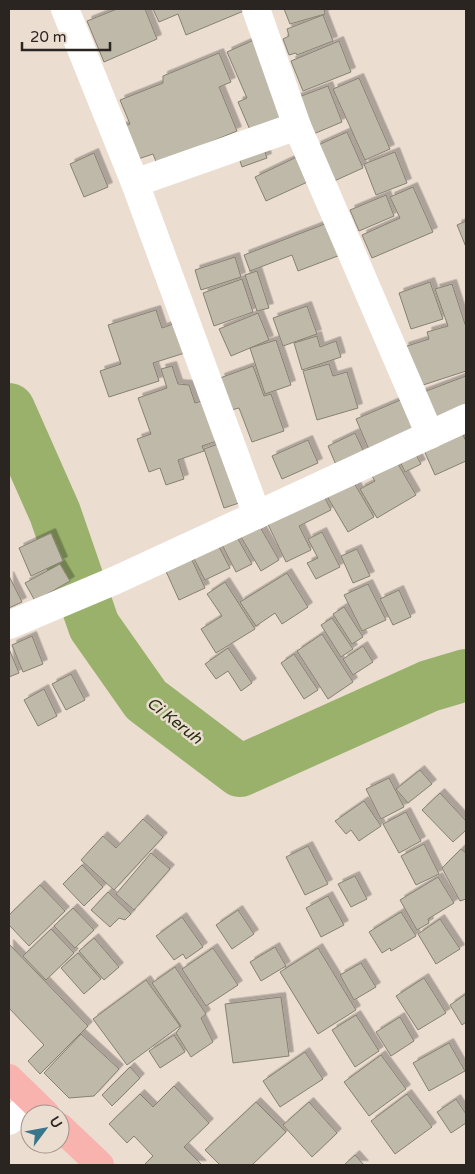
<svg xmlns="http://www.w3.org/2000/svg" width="475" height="1174" font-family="'Varela Round',sans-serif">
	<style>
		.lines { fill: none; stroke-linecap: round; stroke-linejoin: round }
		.river { stroke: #9ab16c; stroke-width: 52 }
		.building { fill: #bfb9a9; stroke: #868172; filter: url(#shadow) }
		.minor { stroke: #fff; stroke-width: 28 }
		.major { stroke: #f8b3af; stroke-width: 28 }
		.labels { text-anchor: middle; stroke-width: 5; stroke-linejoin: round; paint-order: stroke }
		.water-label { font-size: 16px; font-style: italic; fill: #262f11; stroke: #ecddd1 }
	</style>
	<defs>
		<filter id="shadow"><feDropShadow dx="4.5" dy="-4.5" stdDeviation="0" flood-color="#0004"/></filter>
	</defs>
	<rect width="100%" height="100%" fill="#ecddd1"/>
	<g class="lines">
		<polyline class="river" points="9,409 55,513 94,626 146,700 240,771 429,686 466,675"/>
	</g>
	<g class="building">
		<polygon points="117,9 145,9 157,39 104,62 87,21"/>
		<polygon points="153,9 246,9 246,10 186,35 178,14 159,22"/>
		<polygon points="284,9 324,9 325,14 290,24"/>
		<polygon points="323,15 333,41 297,55 296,53 289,55 283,39 289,36 287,29"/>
		<polygon points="256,39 286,123 253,137 238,102 247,98 227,52"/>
		<polygon points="339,41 351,72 303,91 291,61"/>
		<polygon points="219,53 231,82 219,87 237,131 157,164 153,154 135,160 121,127 130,124 120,100 163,83 163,76"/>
		<polygon points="359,78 390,149 365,160 333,89"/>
		<polygon points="328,86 342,122 311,135 296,98"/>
		<polygon points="347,132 363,168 332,182 316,146"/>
		<polygon points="262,143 267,158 242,167 237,152"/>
		<polygon points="395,152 407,183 376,195 364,164"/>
		<polygon points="94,153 108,187 84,197 70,164"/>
		<polygon points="303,154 314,179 266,201 255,177"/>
		<polygon points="413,187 433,232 372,258 362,235 400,218 390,197"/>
		<polygon points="386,195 394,216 359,231 350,210"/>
		<polygon points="466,221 466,247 457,225"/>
		<polygon points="330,222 343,254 298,271 292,255 250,271 244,255"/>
		<polygon points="235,257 241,277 201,290 195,270"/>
		<polygon points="257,271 269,308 257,311 245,275"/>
		<polygon points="242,279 253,312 214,326 203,293"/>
		<polygon points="430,282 443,319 411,329 399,293"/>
		<polygon points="452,284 466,327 466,371 417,387 404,347 429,339 427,332 448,326 435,289"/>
		<polygon points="307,306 317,334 283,346 273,318"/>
		<polygon points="156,310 162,328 181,321 191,351 153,363 159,381 109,397 100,371 121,364 108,325"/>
		<polygon points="258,313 269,340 231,356 219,329"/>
		<polygon points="317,336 320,347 336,341 341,357 302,370 294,343"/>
		<polygon points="276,340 291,385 265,394 250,348"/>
		<polygon points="329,364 333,376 347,372 358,408 317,420 303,371"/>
		<polygon points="172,366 178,384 189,385 195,403 209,399 223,439 202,446 204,451 178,460 184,479 166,485 160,468 149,472 137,439 151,434 138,398 167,388 161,369"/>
		<polygon points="253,366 264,396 271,394 284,431 252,442 239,408 231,410 220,378"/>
		<polygon points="466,376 466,408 432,422 421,393"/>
		<polygon points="405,398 419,431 370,452 356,419"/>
		<polygon points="460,429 466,441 466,461 435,475 422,446"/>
		<polygon points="355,433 364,452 336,465 328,446"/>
		<polygon points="308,440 318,463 282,479 272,456"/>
		<polygon points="224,442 245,501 224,508 204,449"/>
		<polygon points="413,449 421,464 405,472 398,457"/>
		<polygon points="394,457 416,495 377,518 360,489 375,481 369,471"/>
		<polygon points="350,476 374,517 348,532 324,491"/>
		<polygon points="321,490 331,510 299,526 311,550 286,562 265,518"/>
		<polygon points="260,527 279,560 261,571 241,537"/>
		<polygon points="322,532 340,567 316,579 307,563 318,558 308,539"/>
		<polygon points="51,533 63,561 31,576 19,548"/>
		<polygon points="237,537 252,564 236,572 219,539"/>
		<polygon points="217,543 230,568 205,580 192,555"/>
		<polygon points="357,549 370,576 353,583 341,556"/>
		<polygon points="191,558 205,588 179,600 165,569"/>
		<polygon points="60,564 70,581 35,601 25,583"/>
		<polygon points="287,573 308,607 282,624 275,613 256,626 240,602"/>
		<polygon points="9,576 22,602 9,608"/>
		<polygon points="225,582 255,629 216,653 201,629 222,616 207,594"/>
		<polygon points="368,584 386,620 362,631 344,595"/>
		<polygon points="399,590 411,617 393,625 380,599"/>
		<polygon points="344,607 363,637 352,644 333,614"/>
		<polygon points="332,618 353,649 341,657 321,625"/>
		<polygon points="322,634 353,682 328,699 297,651"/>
		<polygon points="32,636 43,664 23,672 12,645"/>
		<polygon points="363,646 373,662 353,675 343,659"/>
		<polygon points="228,648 252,683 241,691 228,671 216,679 205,664"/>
		<polygon points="9,649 19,673 9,677"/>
		<polygon points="294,654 318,690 304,699 281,663"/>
		<polygon points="71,674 85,700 66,710 52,684"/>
		<polygon points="44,689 57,716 38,726 24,700"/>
		<polygon points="420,770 432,784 408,803 396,789"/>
		<polygon points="389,778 404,807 381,819 366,789"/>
		<polygon points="440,793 466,821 466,830 453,842 422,810"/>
		<polygon points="364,801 381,826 359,841 351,830 346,834 335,821"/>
		<polygon points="406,812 421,841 399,853 383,824"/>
		<polygon points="143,819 163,837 114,890 81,860 103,836 116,848"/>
		<polygon points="424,844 439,874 416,885 401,856"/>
		<polygon points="308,846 328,884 305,895 286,857"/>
		<polygon points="461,849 466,853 466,899 460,901 442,868"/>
		<polygon points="151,853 170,869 134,910 116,894"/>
		<polygon points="82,865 103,887 84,906 63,884"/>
		<polygon points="355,876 367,899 351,907 338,884"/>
		<polygon points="438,877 454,903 428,919 429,923 417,930 400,900"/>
		<polygon points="40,885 65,911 29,946 9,925 9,915"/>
		<polygon points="108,892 131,914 125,920 119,918 110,927 91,910"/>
		<polygon points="328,896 344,925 321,937 306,908"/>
		<polygon points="73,908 94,930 75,948 54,926"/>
		<polygon points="238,910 254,934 232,949 216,925"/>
		<polygon points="401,912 416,936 391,951 390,948 382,953 369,932"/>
		<polygon points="182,917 203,947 186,959 183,954 174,960 156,936"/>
		<polygon points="440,919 460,949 436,964 418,934"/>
		<polygon points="51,929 74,953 46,980 23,956"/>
		<polygon points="94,938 119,967 104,980 79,951"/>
		<polygon points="9,944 88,1026 40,1074 28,1061 44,1045 9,1008"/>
		<polygon points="275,947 286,966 261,981 250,962"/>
		<polygon points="213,948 238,985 206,1006 182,969"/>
		<polygon points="318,948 356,1010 318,1034 280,972"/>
		<polygon points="78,953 101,979 84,994 61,968"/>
		<polygon points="361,963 376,987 354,1000 340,975"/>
		<polygon points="175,967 206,1014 201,1018 213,1042 191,1057 176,1033 181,1026 152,983"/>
		<polygon points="424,978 446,1013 418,1030 396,996"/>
		<polygon points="146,980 180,1026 127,1065 93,1019"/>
		<polygon points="466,994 466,1022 462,1025 450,1005"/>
		<polygon points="281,997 289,1056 233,1063 225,1004"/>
		<polygon points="356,1015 379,1051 355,1067 332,1030"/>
		<polygon points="400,1017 414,1041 391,1056 376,1032"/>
		<polygon points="81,1034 119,1069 94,1096 69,1098 44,1073"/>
		<polygon points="174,1035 185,1052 160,1068 149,1051"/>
		<polygon points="449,1043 465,1071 429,1091 413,1063"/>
		<polygon points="305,1052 323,1079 280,1107 263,1081"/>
		<polygon points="381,1055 406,1089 369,1116 344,1082"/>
		<polygon points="130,1067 140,1078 112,1106 102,1095"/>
		<polygon points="174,1086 209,1123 184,1147 202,1165 144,1165 153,1156 134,1136 127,1143 109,1124 140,1094 153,1107"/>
		<polygon points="407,1094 432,1127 395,1154 371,1121"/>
		<polygon points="456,1099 466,1114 466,1123 451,1133 437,1112"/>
		<polygon points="256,1102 286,1132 252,1165 220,1165 205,1150"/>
		<polygon points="309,1102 337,1133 312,1157 283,1125"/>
		<polygon points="355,1155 364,1165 344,1165"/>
	</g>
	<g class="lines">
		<g class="minor">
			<polyline points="65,9 135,183 257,515"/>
			<polyline points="256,9 297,126 430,435"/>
			<polyline points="135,183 297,126"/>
			<polyline points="9,625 116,580 466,418"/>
			<polyline points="9,1121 34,1103"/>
		</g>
		<g class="major">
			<polyline points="9,1078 46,1114"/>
			<polyline points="60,1127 100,1165"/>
		</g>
	</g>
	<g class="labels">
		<g class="water-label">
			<text transform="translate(175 720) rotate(38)" y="6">Ci Keruh</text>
		</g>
	</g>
	<rect width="475" height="1174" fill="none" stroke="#2b2521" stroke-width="20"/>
	<g transform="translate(45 1129) rotate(58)"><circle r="24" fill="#ecddd1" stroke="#9f938b"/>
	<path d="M0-4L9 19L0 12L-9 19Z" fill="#37768b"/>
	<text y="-8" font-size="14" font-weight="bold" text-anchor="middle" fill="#2b2521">U</text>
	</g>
	<path d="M22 42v8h88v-8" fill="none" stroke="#2b2521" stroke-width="2.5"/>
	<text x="30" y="42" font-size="15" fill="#2b2521" stroke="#ecddd1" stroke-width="4" paint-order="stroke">20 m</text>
</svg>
